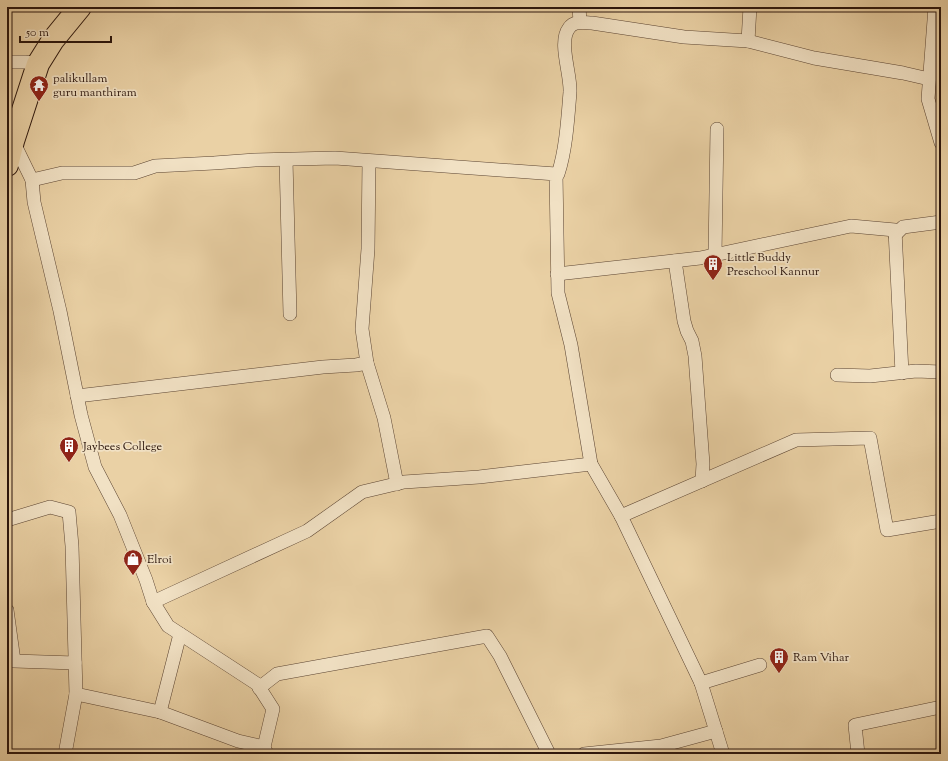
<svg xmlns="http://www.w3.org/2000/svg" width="948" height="761" font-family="'Sorts Mill Goudy',serif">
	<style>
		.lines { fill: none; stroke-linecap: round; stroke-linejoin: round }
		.street-casing { stroke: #5b4432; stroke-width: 14 }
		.highway-casing { stroke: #2b150c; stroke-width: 24 }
		.street { stroke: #f1e1c4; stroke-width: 13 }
		.highway { stroke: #ead1a5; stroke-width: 22 }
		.labels { text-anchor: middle; stroke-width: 3.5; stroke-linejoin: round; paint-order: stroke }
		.poi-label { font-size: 12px; fill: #2b150c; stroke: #f1e1c4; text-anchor: start }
	</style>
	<rect width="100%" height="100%" fill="#ead1a5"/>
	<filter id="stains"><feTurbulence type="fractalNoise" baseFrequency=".005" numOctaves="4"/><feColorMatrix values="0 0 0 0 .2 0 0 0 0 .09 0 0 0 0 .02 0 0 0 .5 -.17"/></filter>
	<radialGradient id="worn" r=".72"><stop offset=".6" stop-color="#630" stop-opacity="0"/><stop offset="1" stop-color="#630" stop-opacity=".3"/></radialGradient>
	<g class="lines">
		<g class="street-casing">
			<g id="street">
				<polyline points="579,7 580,22"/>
				<polyline points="935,7 928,99 941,143"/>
				<polyline points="748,41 750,7"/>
				<polyline points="7,62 25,62 38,64"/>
				<polyline points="13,141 32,180 34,202 60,311 81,415 95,467 120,515 146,580 153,602 168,626 257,684 273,709 264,747 267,754"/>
				<polyline points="286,160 290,314"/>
				<path d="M556,174H558C566,150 568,117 570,92C571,74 558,42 569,28C574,20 585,23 592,23L684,37L748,41L814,58L903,73L929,79"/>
				<polyline points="32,180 62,173 134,173 155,166 214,163 255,160 335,158 556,174 558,293 571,345 591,464 621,516"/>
				<polyline points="895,235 903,227 941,222"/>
				<polyline points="715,255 717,129"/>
				<polyline points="675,261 684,321 687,331 692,341 695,356 703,464 702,481"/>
				<polyline points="557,274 700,258 851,226 895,230 902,373"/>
				<polyline points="367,363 384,418 397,484"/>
				<polyline points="837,375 870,376 916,371 941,372"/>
				<polyline points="77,396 323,367 356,365 367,363 362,329 368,249 369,161"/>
				<polyline points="7,520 50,507 69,512 72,546 76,694 160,712 180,634"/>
				<polyline points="153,602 307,531 362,492 404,482 479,477 591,464"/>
				<polyline points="7,610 14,661 75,663"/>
				<polyline points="701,683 621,516 796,440 870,438 887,530 941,521"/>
				<polyline points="259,688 277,674 487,636 500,656 549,754"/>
				<polyline points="160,712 238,741 264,747"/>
				<polyline points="65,754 76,694"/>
				<polyline points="584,754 661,746 716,731"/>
				<polyline points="723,754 701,683 760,665"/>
				<polyline points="858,754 855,725 941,707"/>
			</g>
		</g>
		<g class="highway-casing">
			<polyline id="highway" points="7,165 13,141 38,64 53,40 80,7"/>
		</g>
		<use href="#street" class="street"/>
		<use href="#highway" class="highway"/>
	</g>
	<defs>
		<g id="temple-pin" transform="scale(1)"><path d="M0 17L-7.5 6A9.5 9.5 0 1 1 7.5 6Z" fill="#8f2418" stroke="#f1e1c4"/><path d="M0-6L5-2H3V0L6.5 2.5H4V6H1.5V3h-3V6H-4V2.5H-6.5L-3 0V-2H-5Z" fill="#fff"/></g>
		<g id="building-pin" transform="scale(1)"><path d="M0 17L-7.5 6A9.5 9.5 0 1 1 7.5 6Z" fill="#8f2418" stroke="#f1e1c4"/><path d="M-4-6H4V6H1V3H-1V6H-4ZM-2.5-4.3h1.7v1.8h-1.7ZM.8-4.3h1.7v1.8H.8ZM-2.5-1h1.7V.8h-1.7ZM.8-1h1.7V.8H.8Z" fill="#fff"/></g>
		<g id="shop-pin" transform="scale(1)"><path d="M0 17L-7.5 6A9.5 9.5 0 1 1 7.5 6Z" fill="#8f2418" stroke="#f1e1c4"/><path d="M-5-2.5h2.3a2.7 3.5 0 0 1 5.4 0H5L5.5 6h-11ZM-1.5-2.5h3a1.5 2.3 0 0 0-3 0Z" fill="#fff"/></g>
	</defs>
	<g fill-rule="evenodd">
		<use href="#temple-pin" x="39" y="85"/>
		<use href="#building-pin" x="713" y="264"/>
		<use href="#building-pin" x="69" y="446"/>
		<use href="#shop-pin" x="133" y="559"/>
		<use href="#building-pin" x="779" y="657"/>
	</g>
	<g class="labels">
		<g class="poi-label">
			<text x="53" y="82">palikullam<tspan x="53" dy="14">guru manthiram</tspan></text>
			<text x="727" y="261">Little Buddy<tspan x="727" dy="14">Preschool Kannur</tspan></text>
			<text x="83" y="450">Jaybees College</text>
			<text x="147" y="563">Elroi</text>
			<text x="793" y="661">Ram Vihar</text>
		</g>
	</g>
	<rect width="948" height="761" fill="none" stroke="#ead1a5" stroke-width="24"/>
	<rect x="8" y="8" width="932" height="745" fill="none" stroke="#2b150c" stroke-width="2"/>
	<rect x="12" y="12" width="924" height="737" fill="none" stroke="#2b150c"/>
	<path d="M20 36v6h91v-6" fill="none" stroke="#2b150c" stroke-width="2"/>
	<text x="26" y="36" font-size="12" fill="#2b150c" stroke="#f1e1c4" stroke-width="3" paint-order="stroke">50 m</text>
	<rect width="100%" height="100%" filter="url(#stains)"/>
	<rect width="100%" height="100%" fill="url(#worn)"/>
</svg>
